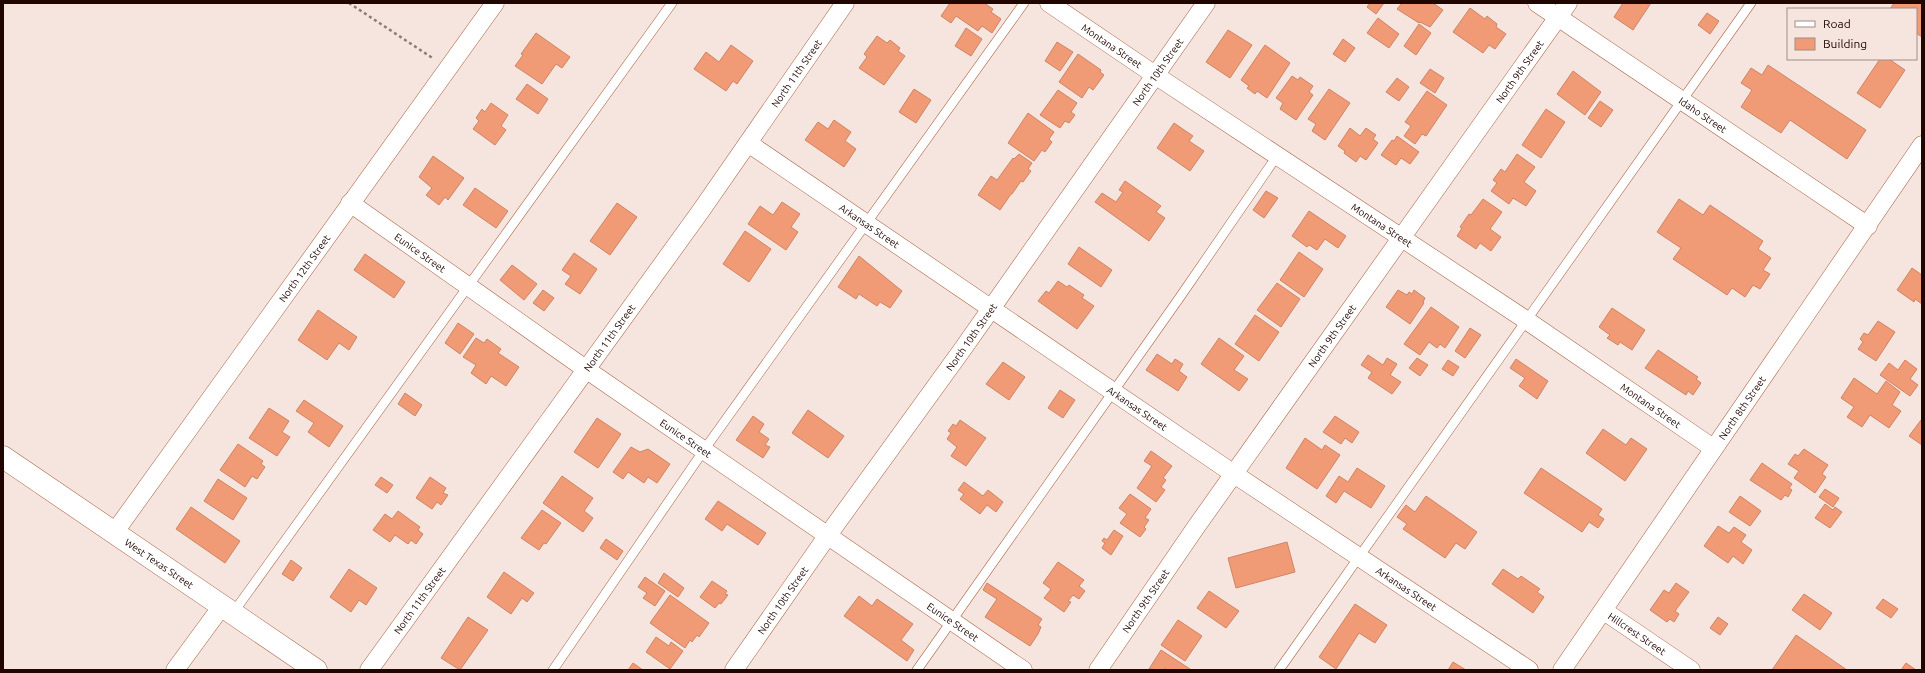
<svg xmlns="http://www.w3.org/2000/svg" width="1925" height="673" font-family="Ubuntu,sans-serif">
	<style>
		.building { fill: #f09b76; stroke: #cf8463 }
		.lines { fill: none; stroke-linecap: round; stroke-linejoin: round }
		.service-casing { stroke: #a96142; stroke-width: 10 }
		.minor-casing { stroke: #a96142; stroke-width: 19 }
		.tertiary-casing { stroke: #a96142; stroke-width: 23 }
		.path { stroke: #907a74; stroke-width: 2.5; stroke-dasharray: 3 3; stroke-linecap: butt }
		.service { stroke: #fff; stroke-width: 9 }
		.minor { stroke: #fff; stroke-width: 18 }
		.tertiary { stroke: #fff; stroke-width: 22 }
		.labels { text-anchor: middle; stroke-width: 3; stroke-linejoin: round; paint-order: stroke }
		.street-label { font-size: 10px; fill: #210600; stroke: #f6e5de }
	</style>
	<rect width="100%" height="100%" fill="#f6e5de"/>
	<g class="building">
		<polygon points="950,3 984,3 993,9 991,12 1001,19 992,33 982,26 978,31 956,16 951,23 941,16"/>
		<polygon points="1370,3 1384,3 1376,14 1367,7"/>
		<polygon points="1402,3 1433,3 1443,10 1430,27 1420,22 1419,23 1397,9"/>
		<polygon points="1623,3 1651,3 1633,30 1614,17"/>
		<polygon points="1894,3 1922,3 1922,37 1916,33 1916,9 1890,9"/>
		<polygon points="1470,8 1485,19 1487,16 1497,24 1496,27 1506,34 1495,49 1489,45 1483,53 1453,32"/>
		<polygon points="1707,13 1719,21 1710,34 1698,25"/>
		<polygon points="1378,18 1399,34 1389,48 1367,33"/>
		<polygon points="1419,24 1431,33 1416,55 1404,46"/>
		<polygon points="966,28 982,39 971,56 955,46"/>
		<polygon points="1228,30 1252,45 1230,78 1206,62"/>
		<polygon points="536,33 570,57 562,68 556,64 542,84 515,66 523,55 521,54"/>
		<polygon points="877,36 887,43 890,40 900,48 898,51 905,56 884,85 859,68 867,57 864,54"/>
		<polygon points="1343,39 1355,48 1345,62 1333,54"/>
		<polygon points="1057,42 1073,52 1060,71 1045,61"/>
		<polygon points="731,45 753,61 737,84 733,81 726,91 694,69 706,52 719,62"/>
		<polygon points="1265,45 1290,63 1267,98 1257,91 1255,94 1247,88 1249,86 1241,80"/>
		<polygon points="1078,54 1101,70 1100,72 1104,75 1093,90 1089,87 1082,98 1059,82"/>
		<polygon points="1880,59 1889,59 1905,70 1880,108 1857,93"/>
		<polygon points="1768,65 1866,130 1847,159 1790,120 1781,133 1741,107 1752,90 1741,83 1751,68 1762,75"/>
		<polygon points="1430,69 1444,78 1435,93 1420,83"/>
		<polygon points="1573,71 1601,92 1585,115 1557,94"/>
		<polygon points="1292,76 1298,80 1300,77 1313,86 1309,92 1313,95 1296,120 1280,109 1283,103 1276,98"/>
		<polygon points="1397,78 1409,87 1399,101 1386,92"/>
		<polygon points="527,84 548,99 538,114 516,99"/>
		<polygon points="914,89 931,100 916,123 899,112"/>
		<polygon points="1329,89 1350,103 1325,140 1312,131 1316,124 1308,119"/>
		<polygon points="1058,90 1077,103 1071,112 1075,115 1069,123 1065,121 1060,128 1040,115"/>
		<polygon points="1427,91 1447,105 1426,136 1422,134 1415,144 1404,136 1411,126 1405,122"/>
		<polygon points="1600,101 1613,110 1601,127 1588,118"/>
		<polygon points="491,103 508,115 501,126 506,130 495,145 473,129 479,121 476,118 482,109 485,112"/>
		<polygon points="1546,109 1565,122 1541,158 1522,145"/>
		<polygon points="1028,113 1054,132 1049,139 1052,142 1045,152 1042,150 1034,161 1008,143"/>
		<polygon points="834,120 851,132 845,141 856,149 844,167 805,140 818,122 828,129"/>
		<polygon points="1174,123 1193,136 1189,141 1204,151 1190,171 1157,148"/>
		<polygon points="1350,128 1360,136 1366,128 1376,135 1373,139 1378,143 1366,160 1360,156 1356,162 1344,153 1345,151 1338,146"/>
		<polygon points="1397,136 1419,152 1410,164 1401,158 1396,165 1381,155 1392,140 1394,141"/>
		<polygon points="1019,154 1032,163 1028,169 1031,171 1023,182 1021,181 1012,194 1011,194 1000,210 978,195 991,176 997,180 1013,158 1014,159"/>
		<polygon points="1517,154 1535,167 1524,182 1536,191 1526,206 1513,198 1509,204 1491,191 1497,183 1493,180 1501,169 1505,172"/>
		<polygon points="433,156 464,178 448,200 445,197 439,205 426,195 432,188 419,177"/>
		<polygon points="1125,181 1161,206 1156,212 1165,218 1149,241 1095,202 1102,193 1116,202 1123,192 1119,190"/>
		<polygon points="475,188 508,211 496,228 463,205"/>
		<polygon points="1266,191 1278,198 1264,218 1253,210"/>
		<polygon points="1483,199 1502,212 1490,229 1501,237 1491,251 1480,243 1476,249 1457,236 1462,228 1460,227 1469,214 1471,215"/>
		<polygon points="1679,199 1703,215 1710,205 1763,241 1758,249 1771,258 1763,270 1770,274 1760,289 1753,285 1745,297 1732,288 1727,295 1673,259 1681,248 1657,232"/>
		<polygon points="782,202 800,214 791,227 798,232 786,250 748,224 760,206 773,215"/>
		<polygon points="617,203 637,217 610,255 590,241"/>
		<polygon points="1309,211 1346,236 1338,248 1325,239 1317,250 1309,245 1307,247 1292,236"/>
		<polygon points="745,231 771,249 749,282 723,264"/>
		<polygon points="1079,247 1112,270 1101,287 1068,264"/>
		<polygon points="1299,252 1323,269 1304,297 1280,280"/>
		<polygon points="574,253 597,269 580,294 565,284 571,276 562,270"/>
		<polygon points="365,254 405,282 394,298 354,270"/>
		<polygon points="859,256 902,291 890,308 880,302 877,306 859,294 856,299 838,287"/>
		<polygon points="512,265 537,284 524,300 500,280"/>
		<polygon points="1912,268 1922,275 1922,304 1915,299 1914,302 1897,290"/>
		<polygon points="1058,281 1067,287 1069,285 1084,295 1082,298 1094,306 1077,329 1038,301 1046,291 1049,293"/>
		<polygon points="1277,283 1300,299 1281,327 1257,310"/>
		<polygon points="543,290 554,298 544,311 533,303"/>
		<polygon points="1398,290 1407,295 1409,292 1412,294 1414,290 1425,298 1423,302 1424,303 1410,324 1386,307"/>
		<polygon points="1431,307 1459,327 1445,348 1440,344 1437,348 1429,342 1420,355 1404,344"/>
		<polygon points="1612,308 1645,330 1632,350 1620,342 1618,345 1607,338 1610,335 1599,327"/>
		<polygon points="318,310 357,337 349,350 339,343 327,360 298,340"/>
		<polygon points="1255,315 1279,332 1259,361 1235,344"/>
		<polygon points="1878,321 1895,332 1876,361 1858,349 1863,342 1860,339 1864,333 1868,335"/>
		<polygon points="458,323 474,334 460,354 445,343"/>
		<polygon points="1470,328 1481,335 1465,358 1455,351"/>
		<polygon points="476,338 484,343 487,339 501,349 498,353 519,367 506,386 491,376 486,384 471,373 476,365 463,357"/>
		<polygon points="1219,338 1244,356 1234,370 1248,379 1239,391 1201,364"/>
		<polygon points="1658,350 1698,377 1696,379 1701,383 1693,395 1688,391 1686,395 1645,368"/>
		<polygon points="1157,354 1172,364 1175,359 1183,364 1179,371 1187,377 1178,391 1146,370"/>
		<polygon points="1368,355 1383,365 1387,358 1397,364 1390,375 1401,382 1392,394 1368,378 1372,372 1361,365"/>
		<polygon points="1417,358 1428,365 1420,376 1409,368"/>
		<polygon points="1516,359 1548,381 1537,399 1519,386 1525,378 1510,368"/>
		<polygon points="1448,360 1459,367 1453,376 1442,369"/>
		<polygon points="1905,360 1917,369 1910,379 1918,385 1910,396 1880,375 1889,363 1898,370"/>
		<polygon points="1003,362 1025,377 1009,400 986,384"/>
		<polygon points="1854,378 1877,394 1886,381 1900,392 1892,405 1901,411 1889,428 1870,415 1862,427 1847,417 1854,407 1841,398"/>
		<polygon points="1060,390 1075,400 1063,418 1048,408"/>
		<polygon points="405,393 422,405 415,416 398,404"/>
		<polygon points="304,400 343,426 329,447 308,432 314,423 296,411"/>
		<polygon points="269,408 289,421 282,432 290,437 277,456 249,438"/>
		<polygon points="808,410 844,436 828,458 792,433"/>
		<polygon points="753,416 764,424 759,432 769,439 765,445 770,447 763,458 736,440"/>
		<polygon points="1335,416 1359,432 1352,443 1345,438 1341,444 1323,432"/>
		<polygon points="597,418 621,434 598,468 574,452"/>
		<polygon points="960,420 986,438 966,466 951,456 957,447 947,439 951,433 948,431 953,424 956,426"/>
		<polygon points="1921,420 1922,421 1922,445 1909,436"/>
		<polygon points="1603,429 1626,445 1631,438 1647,449 1625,481 1586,453"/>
		<polygon points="1305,438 1322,450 1325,445 1340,455 1317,489 1286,468"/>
		<polygon points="238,444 263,461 261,464 265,467 257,479 252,476 245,487 220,470"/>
		<polygon points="631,447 640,452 648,449 670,464 657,483 648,477 644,483 628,472 623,479 613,472"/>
		<polygon points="1804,449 1828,465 1822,474 1826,477 1815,493 1794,478 1799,471 1788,464 1795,454 1798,456"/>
		<polygon points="1151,451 1172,466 1163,478 1166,480 1161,487 1165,490 1156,502 1137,488 1152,466 1144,461"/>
		<polygon points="1762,463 1792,484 1789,488 1792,490 1788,497 1785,495 1781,500 1750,480"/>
		<polygon points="1357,468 1385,486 1371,508 1344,491 1336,503 1326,496 1339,476 1348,482"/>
		<polygon points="1541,468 1602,509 1598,515 1604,519 1598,528 1589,522 1582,532 1524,493"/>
		<polygon points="562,476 593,498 584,511 593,518 583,532 543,503"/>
		<polygon points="381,477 393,485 387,493 375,485"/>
		<polygon points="430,477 446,488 443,493 448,495 441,505 437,502 432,509 416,498"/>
		<polygon points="218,479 247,498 233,520 204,501"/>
		<polygon points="964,482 983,496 988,490 1003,502 996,512 987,505 980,514 960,499 964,494 958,490"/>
		<polygon points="1825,489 1839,498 1833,507 1819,497"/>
		<polygon points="1130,494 1151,509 1145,518 1149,520 1144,527 1146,529 1140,537 1120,523 1127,514 1119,508"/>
		<polygon points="1426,496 1477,532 1465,549 1456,543 1445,558 1403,529 1407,524 1397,517 1406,505 1415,512"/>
		<polygon points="1740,496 1761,511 1750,526 1729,512"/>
		<polygon points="718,501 766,533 758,545 727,524 722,531 705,519"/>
		<polygon points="1825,504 1833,510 1835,507 1842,512 1830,528 1815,518"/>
		<polygon points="191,507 240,541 225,563 176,529"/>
		<polygon points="542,510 561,523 546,544 544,543 539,550 521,538"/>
		<polygon points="398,511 420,527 418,530 423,534 416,544 411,540 408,544 395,535 390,542 373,530 385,514 392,519"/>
		<polygon points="1718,526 1729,533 1734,527 1746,535 1741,542 1752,550 1743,564 1733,556 1728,563 1704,546"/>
		<polygon points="1114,530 1123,536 1111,555 1102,548 1105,543 1102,541 1104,538 1107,540"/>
		<polygon points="606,539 623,551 617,560 600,548"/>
		<polygon points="1287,542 1295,572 1236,588 1228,558"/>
		<polygon points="291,560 302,568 293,581 282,574"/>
		<polygon points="1058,562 1084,580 1079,586 1085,591 1079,599 1073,595 1068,601 1071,602 1064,612 1044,598 1051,589 1043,583"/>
		<polygon points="349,569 377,588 366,605 359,600 351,612 330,597"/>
		<polygon points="1503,569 1518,579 1521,576 1540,589 1537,592 1544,597 1533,613 1492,584"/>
		<polygon points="504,572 534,593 527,602 522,598 511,614 487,597"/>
		<polygon points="664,573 684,588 678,597 658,583"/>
		<polygon points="645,577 665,591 655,606 643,598 647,593 638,587"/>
		<polygon points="712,581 727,591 725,594 728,595 721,604 719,603 715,608 700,597"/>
		<polygon points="987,583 1042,619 1038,625 1041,627 1038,634 1030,646 985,617 997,599 983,590"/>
		<polygon points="1676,583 1689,592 1675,611 1679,614 1674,622 1670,619 1667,622 1650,610 1664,590 1669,593"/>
		<polygon points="1209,591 1239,611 1226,628 1197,608"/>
		<polygon points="1804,594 1832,613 1820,630 1792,610"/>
		<polygon points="670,595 709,623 699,637 697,635 692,642 690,640 685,648 650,623"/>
		<polygon points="859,596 872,606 877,599 913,624 901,640 914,650 907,661 844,616"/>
		<polygon points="1883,599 1898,609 1891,618 1876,608"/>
		<polygon points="1355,604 1387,625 1375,643 1359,633 1336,669 1319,657"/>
		<polygon points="468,617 488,630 460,670 441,658"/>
		<polygon points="1718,617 1728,624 1720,635 1710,628"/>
		<polygon points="1178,620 1202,636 1185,661 1161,645"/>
		<polygon points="1796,635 1847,670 1772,670"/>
		<polygon points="656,637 669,646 671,642 683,651 670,669 646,652"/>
		<polygon points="1161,650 1190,669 1190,670 1168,670 1165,668 1163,670 1149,669"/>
		<polygon points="1453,662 1466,670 1448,670"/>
		<polygon points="633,663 643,670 628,670"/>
		<polygon points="1906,663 1916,670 1901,670"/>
	</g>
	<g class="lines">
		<g class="service-casing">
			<g id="service">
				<polyline points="233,613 672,3"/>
				<polyline points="553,670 704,450 1024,3"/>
				<polyline points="917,670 1180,297 1277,156"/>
				<polyline points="1279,670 1751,3"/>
			</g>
		</g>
		<g class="minor-casing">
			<g id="minor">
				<path id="s1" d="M1049,3L1155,75L1526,320L1713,448"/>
				<path id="s2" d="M1537,3L1868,226"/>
				<path id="s3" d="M748,143L1234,474L1529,670"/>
				<path id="s4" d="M350,203L587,370L1023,670"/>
				<path id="s5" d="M114,533L495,3"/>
				<path id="s6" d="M1604,611L1691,670"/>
				<polyline points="175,670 222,606"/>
				<path id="s7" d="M369,670L700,212L845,3"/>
				<path id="s8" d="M734,670L828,535L962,350L1206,3"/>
				<path id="s9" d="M1098,670L1196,527L1568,3"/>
				<path id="s10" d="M1562,670L1922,145"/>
			</g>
		</g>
		<g class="tertiary-casing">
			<g id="tertiary">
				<path id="s11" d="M3,457L316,670"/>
			</g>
		</g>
		<polyline class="path" points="349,3 434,59"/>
		<use href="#service" class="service"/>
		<use href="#minor" class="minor"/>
		<use href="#tertiary" class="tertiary"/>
	</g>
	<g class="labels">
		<g class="street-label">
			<text dy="4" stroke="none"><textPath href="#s1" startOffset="76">Montana Street</textPath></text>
			<text dy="4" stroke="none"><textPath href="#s9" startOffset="732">North 9th Street</textPath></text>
			<text dy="4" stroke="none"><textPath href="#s8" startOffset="733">North 10th Street</textPath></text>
			<text dy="4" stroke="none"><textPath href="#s7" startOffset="734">North 11th Street</textPath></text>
			<text dy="4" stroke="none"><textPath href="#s2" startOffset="200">Idaho Street</textPath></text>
			<text dy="4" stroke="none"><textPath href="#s1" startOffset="400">Montana Street</textPath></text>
			<text dy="4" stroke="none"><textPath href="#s3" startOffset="147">Arkansas Street</textPath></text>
			<text dy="4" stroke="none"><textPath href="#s4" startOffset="86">Eunice Street</textPath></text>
			<text dy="4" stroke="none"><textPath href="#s5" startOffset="326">North 12th Street</textPath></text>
			<text dy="4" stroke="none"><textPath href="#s9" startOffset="408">North 9th Street</textPath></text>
			<text dy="4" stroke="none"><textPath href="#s8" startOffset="409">North 10th Street</textPath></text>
			<text dy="4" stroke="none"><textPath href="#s7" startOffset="410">North 11th Street</textPath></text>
			<text dy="4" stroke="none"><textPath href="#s1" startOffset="724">Montana Street</textPath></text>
			<text dy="4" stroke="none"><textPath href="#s3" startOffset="471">Arkansas Street</textPath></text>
			<text dy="4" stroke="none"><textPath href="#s10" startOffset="318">North 8th Street</textPath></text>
			<text dy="4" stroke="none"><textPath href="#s4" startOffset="410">Eunice Street</textPath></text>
			<text dy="4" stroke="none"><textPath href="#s11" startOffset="189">West Texas Street</textPath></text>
			<text dy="4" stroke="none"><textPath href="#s3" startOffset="795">Arkansas Street</textPath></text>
			<text dy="4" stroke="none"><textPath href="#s7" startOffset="86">North 11th Street</textPath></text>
			<text dy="4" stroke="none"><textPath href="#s8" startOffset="85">North 10th Street</textPath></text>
			<text dy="4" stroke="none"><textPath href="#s9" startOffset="84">North 9th Street</textPath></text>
			<text dy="4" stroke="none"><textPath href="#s4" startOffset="734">Eunice Street</textPath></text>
			<text dy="4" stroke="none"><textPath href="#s6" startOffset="40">Hillcrest Street</textPath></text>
		</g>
	</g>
	<rect width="1925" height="673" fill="none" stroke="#210600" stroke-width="8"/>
	<rect x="1787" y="8" width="130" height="52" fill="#f6e5de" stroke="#a18c85"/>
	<rect x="1795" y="21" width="20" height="6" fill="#ffffff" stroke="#a18c85"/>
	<text x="1823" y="28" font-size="12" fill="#210600">Road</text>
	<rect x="1795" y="38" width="20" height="12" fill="#f09b76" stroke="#a18c85"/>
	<text x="1823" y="48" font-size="12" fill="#210600">Building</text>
</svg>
